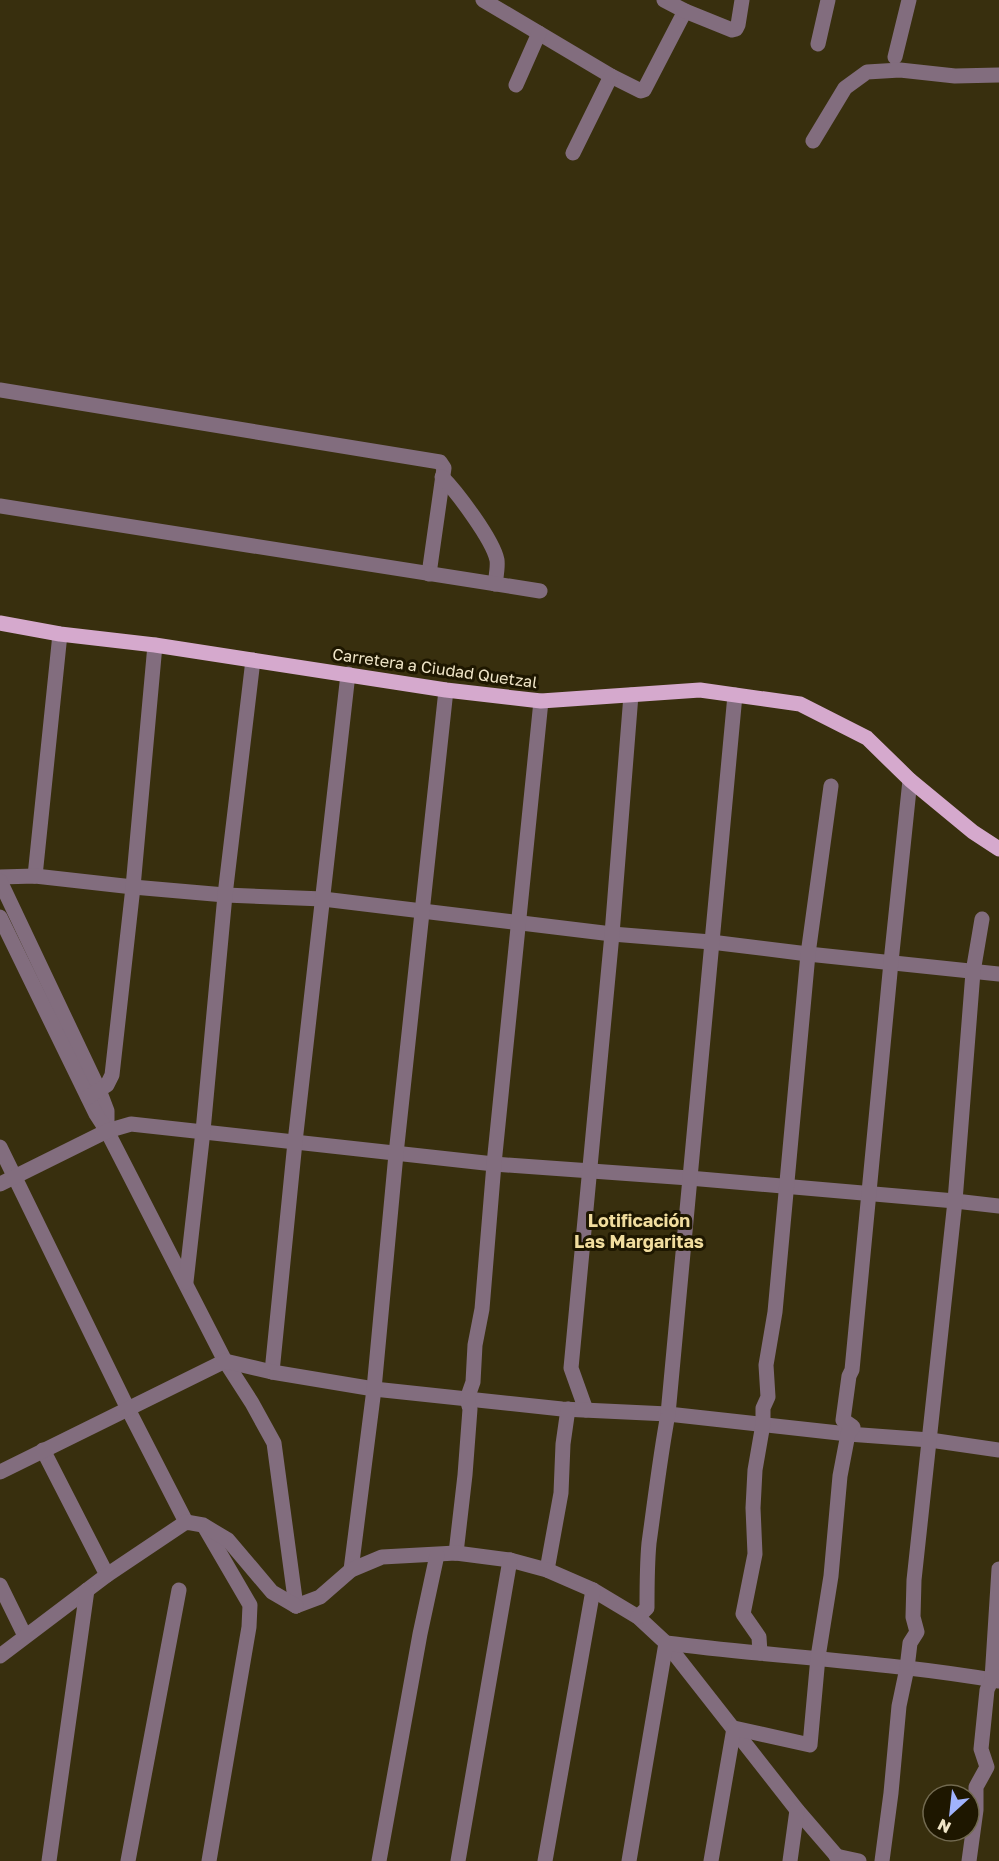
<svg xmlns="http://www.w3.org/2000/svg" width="999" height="1861" font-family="'Golos Text',sans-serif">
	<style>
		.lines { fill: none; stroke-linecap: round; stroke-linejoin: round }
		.minor { stroke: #826d7e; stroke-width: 15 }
		.major { stroke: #d5a9cd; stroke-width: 15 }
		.labels { text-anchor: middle; stroke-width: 6; stroke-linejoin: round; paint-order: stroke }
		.street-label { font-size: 16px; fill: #f0e6c8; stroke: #1e1700 }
		.neighbourhood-label { font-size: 18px; font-weight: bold; fill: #f1dd9e; stroke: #1e1700 }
	</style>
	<rect width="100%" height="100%" fill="#382f0e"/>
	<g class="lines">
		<g class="minor">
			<polyline points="483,0 611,76 641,91 644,90 685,11"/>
			<polyline points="664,0 685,11 732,30 736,29 738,25 742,0"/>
			<polyline points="818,44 828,0"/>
			<polyline points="895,57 909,0"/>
			<polyline points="516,85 539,33"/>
			<polyline points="813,141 845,88 867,72 900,70 955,76 999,75"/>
			<polyline points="573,153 611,76"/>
			<polyline points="0,390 440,462 444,468 429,574"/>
			<path d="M442,477C457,492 493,540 497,560C498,567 496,577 495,584"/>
			<polyline points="0,506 540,591"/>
			<polyline points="35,876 60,634"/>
			<polyline points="0,877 35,876 133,887 225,895 323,899 612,934 711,942 808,954 999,974"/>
			<polyline points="0,881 99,1090 107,1111 107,1131"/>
			<polyline points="0,917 96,1114 107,1131 225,1361 252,1403 274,1443 296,1606"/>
			<polyline points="88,1097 107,1085 112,1075 133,887 155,645"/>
			<polyline points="0,1147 128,1409 186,1522"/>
			<polyline points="0,1184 107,1131 131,1124 494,1164 689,1178 955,1201 999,1206"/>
			<polyline points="186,1282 203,1131 225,895 253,660"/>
			<polyline points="272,1372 295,1142 348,674"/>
			<polyline points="586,1410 571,1368 612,934 631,695"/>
			<polyline points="43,1450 107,1575"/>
			<polyline points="0,1472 225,1361 272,1372 374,1389 562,1409 668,1414 848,1434 930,1440 999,1450"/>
			<polyline points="204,1526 250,1605 249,1627 209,1861"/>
			<polyline points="456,1553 465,1475 470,1409 467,1399 473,1382 475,1345 482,1309 494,1164 541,701"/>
			<polyline points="351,1570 374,1389 396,1154 446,690"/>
			<polyline points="547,1570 561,1493 563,1444 568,1409"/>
			<polyline points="0,1585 25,1636"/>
			<polyline points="296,1606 320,1597 351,1570 382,1557 456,1553 510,1560 547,1570 593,1590 638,1617 666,1643 797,1810 841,1861"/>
			<path d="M638,1617L647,1608C647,1586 647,1564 649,1543C655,1500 660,1457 668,1414L735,695"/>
			<polyline points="760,1653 759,1637 743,1614 755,1554 753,1508 755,1470 763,1424 763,1408 768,1397 766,1365 775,1312 808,954 831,786"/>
			<polyline points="0,1656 107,1575 186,1522 203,1525 228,1540 272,1592 296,1606"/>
			<polyline points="836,1856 859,1861"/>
			<polyline points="49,1861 87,1590"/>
			<polyline points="128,1861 179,1590"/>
			<polyline points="379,1861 420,1634 437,1555"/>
			<polyline points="458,1861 510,1560"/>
			<polyline points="545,1861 593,1590"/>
			<path d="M629,1861L666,1643C777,1657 889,1662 999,1681"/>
			<polyline points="711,1861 734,1728 810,1745 818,1657 831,1576 840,1476 848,1434 853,1427 843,1420 849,1376 852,1370 891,962 910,780"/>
			<polyline points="790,1861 797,1810"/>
			<polyline points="882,1861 891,1793 899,1706 907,1668 910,1643 917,1632 913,1617 914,1580 955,1201 973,972 982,919"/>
			<polyline points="969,1861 976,1810 976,1787 987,1767 981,1749 987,1690 992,1679 999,1569"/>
		</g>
		<polyline class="major" points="0,623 60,634 155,645 446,690 541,701 700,690 800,704 867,738 910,780 973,832 999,849"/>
	</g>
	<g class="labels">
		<g class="street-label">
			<text transform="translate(435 668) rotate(8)" y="6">Carretera a Ciudad Quetzal</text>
		</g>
		<g class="neighbourhood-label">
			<text x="639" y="1227">Lotificación<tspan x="639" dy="21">Las Margaritas</tspan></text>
		</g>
	</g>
	<g transform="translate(951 1813) rotate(207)"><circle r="28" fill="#1e1700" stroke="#726a50" stroke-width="1.5"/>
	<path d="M0-4.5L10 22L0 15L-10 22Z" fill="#a0b3fd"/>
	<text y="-9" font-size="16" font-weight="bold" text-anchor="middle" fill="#f0e6c8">N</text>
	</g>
</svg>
